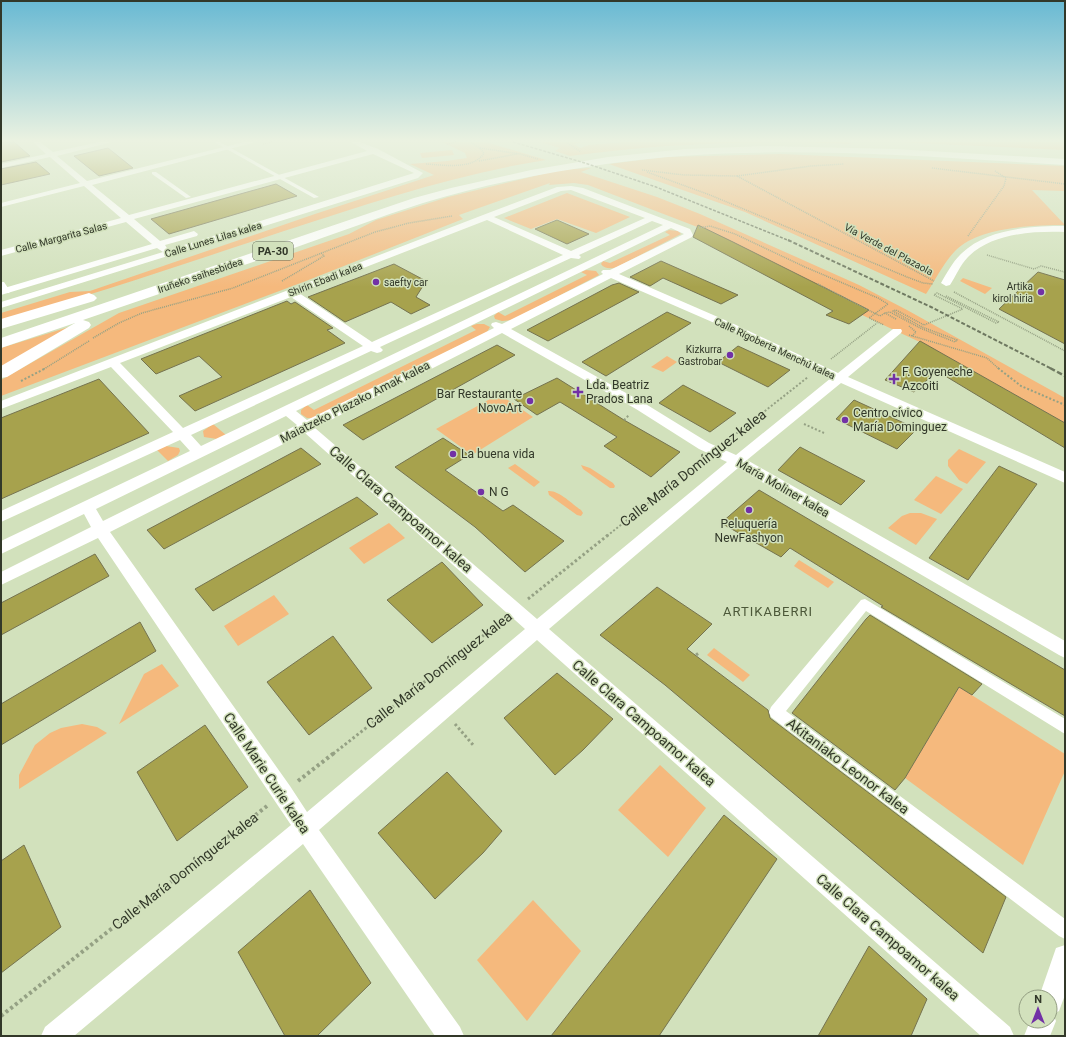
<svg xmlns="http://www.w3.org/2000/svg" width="1066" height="1037" font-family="Roboto,sans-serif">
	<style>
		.green { fill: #f5b97d }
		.building { fill: #a7a24d; stroke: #757350 }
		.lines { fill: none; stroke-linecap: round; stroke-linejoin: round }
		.path-far3 { stroke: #95a184; stroke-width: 1.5; stroke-dasharray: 1 1; stroke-linecap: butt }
		.path-far2 { stroke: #95a184; stroke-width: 2; stroke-dasharray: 2 2; stroke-linecap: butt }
		.path-far1 { stroke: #95a184; stroke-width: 3; stroke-dasharray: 2.5 2.5; stroke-linecap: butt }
		.path { stroke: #95a184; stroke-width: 4; stroke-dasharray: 3 3; stroke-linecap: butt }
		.pedestrian { fill: #fff; fill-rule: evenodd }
		.minor { fill: #fff; fill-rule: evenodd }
		.trunk { fill: #fff; fill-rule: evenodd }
		.rail-far2 { stroke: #6f7961; stroke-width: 1.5; stroke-dasharray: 3 1.5; stroke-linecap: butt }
		.rail-far1 { stroke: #6f7961; stroke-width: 2; stroke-dasharray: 4 2; stroke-linecap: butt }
		.rail { stroke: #6f7961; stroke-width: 2.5; stroke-dasharray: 5.5 2.5; stroke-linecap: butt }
		.poi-dot { fill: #7231a6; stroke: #d2e1bc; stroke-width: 1.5 }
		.labels { text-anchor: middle; stroke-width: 3; stroke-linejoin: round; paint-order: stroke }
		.far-street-label { font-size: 10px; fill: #323829; stroke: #d2e1bc }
		.far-poi-label { font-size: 10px; fill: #323829; stroke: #d2e1bc; text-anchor: end }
		.shield { fill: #d2e1bc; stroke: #626b55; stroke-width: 1 }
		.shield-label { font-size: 11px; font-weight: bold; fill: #323829 }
		.poi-label { font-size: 12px; fill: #323829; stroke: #d2e1bc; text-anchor: start }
		.street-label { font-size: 12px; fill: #323829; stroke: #d2e1bc }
		.neighbourhood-label { font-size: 13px; letter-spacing: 1px; fill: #4c5839; stroke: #d2e1bc }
		.near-street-label { font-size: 14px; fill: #323829; stroke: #d2e1bc }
	</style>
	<rect width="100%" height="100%" fill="#d2e1bc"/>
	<g class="green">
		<path d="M442,142H486L546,160C456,174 370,203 284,231C190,262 96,294 1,321V313L70,292L90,291L315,214L434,175L410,164L447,161L467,158L465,153Z"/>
		<path d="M540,142H582L574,144L580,148L589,145L624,142H848L852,144C758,140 664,143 570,156L555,151L560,148Z"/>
		<polygon points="893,142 1065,142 1065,150"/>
		<polygon points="452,150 454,155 422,158 420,153"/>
		<path d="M780,154L1065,166V191L1032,190L1065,225C1034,225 979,227 956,250C944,262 936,279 926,294L745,212L609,164L665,157Z"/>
		<polygon points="591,168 581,172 657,197 700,214 859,285 907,310 1065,398 1065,423 924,344 862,315 868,310 713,233 588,185 574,183 549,185 550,183 459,215 463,219 306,281 1,396 1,380 119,313 349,234 376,220 448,197 559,170"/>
		<polygon points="567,193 630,217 596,233 557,219 531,229 504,218"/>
		<path d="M669,230L678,231L681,234L617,267C612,269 604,269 601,264L603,261L610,263L670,235L665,232Z"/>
		<polygon points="586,270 596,271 599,275 512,320 502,321 495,319 494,316 498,312 505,316 587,275 581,272"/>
		<polygon points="963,278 992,288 985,294 960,281"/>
		<polygon points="477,324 484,324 490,327 487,332 315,418 307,418 301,414 301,410 307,405 314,410 476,330 471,326"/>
		<polygon points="72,326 1,369 1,348"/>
		<polygon points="667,356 677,362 663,372 651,367"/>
		<polygon points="499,394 533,417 472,455 436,429"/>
		<polygon points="213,424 226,435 217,439 204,437 203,431"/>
		<polygon points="166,446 179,448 180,451 178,455 168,461 157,450"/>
		<polygon points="959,449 986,462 967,484 959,480 948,466 948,460"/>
		<polygon points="515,464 540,482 534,487 508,468"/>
		<polygon points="581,465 590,468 613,483 615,486 614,488 610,488 583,469"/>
		<polygon points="936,476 963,489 941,514 914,500"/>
		<path d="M548,491C559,490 572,504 581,510L583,513L581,516L577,515L549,495Z"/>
		<polygon points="910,513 921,513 937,519 916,545 888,528 902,516"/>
		<polygon points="389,523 405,538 364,564 349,548"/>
		<polygon points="799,560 834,582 828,588 794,566"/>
		<polygon points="274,595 289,614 238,646 224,626"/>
		<polygon points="714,648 750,675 743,682 707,655"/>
		<polygon points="162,664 179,686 119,724 144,674"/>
		<polygon points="959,687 1065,754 1065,771 1023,865 905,778"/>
		<polygon points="82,724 97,727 107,733 19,789 19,775 35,745 50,733 61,728"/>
		<polygon points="660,765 706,808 668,857 618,810"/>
		<polygon points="533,900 581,951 527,1021 477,960"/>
	</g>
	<g class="building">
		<polygon points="1,142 14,142 30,156 1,162"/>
		<polygon points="108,148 133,168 99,176 74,156"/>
		<polygon points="36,162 50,174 1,185 1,169"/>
		<polygon points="276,184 297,196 169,234 151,219"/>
		<polygon points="557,220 589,234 567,244 535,229"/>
		<polygon points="698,225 733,242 869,310 849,324 826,315 833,311 693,237"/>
		<polygon points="661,261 738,295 721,304 663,278 650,286 630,277"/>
		<polygon points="394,264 426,281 416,297 430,305 411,314 391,302 345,322 308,297"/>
		<polygon points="1038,272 1065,280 1065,344 999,309"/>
		<polygon points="619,283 639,292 548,341 527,330 612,285"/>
		<polygon points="287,301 291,304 295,302 333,328 327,330 345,343 195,411 179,396 222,377 199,356 156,374 141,359"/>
		<polygon points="667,312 691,323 606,376 582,362"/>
		<polygon points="920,341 1065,423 1065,448 937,371 914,392 885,380"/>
		<polygon points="497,345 515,355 363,440 343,425"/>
		<polygon points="738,346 790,370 768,387 718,362"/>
		<polygon points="557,378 624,420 680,452 651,477 604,446 617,437 560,402 537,415 514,399"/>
		<polygon points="99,379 149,433 1,499 1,418"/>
		<polygon points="683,385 736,413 710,432 659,403"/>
		<polygon points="854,400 917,429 897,449 836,419"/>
		<polygon points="443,438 469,455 445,470 503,511 513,505 564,541 525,572 475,527 395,467"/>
		<polygon points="800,447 865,481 841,505 778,470"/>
		<polygon points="301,448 321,464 164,549 147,530"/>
		<polygon points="999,466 1037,484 968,580 929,558"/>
		<polygon points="759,490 1065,670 1065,716 881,607 883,606 790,548 781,557 721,523"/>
		<polygon points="357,497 378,514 213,611 195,589"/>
		<polygon points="95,554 109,576 1,635 1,603"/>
		<polygon points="442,562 483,605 432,643 387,600"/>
		<polygon points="657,587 712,624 687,649 768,710 770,718 1006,897 983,953 665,685 600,635"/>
		<polygon points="870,615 982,684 972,695 959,687 905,778 895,790 792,713 866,619"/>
		<polygon points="140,622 156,651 1,745 1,704"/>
		<polygon points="333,636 372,688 309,735 267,682"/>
		<polygon points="557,673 613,719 583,750 555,775 504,718"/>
		<polygon points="205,725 248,787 177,841 137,772"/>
		<polygon points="447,772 502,831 483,853 435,899 378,833"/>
		<polygon points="724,815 777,859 659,1036 551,1036"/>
		<polygon points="24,845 61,927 1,973 1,861"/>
		<polygon points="310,890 371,983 317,1036 285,1036 238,952"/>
		<polygon points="869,946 927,999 911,1036 818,1036"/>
	</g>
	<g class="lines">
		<g class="path-far3">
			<polyline points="566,142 581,152"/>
			<polyline points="263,144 272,142"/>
			<polyline points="447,144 456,142"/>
			<polyline points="1,145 15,142"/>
			<polyline points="480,148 520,154 538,159"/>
			<polyline points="479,161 517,154"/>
			<path d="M426,164C443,165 474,170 484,153L480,148L470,142"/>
			<polyline points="932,168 1065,184"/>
			<polyline points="642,170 684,175 737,176 934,281"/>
			<polyline points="647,172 710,195 907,277 923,283 933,284"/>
			<polyline points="737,176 811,166 844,164"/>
			<polyline points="699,228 710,226 735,234 805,267 878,298 888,304 869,318 884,325"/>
			<polyline points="968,236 1004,186 1006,178 995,171"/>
			<polyline points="987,255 1034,269 1041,266 1065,272"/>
			<polyline points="282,281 324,256 321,253"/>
			<polyline points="818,284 880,316 885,313"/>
			<polyline points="954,292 1065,351"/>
			<polyline points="946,296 999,322 996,323 937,293 934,295 963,309"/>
			<polyline points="896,319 885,313 890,312 920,328 955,342 957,340 922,327 893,311 896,310 924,325 963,309"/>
			<polyline points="909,326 916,332 912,336"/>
			<polyline points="909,335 987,358 999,369"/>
			<polyline points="93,338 119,323 142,313 233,288 375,232 409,223 452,216"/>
			<polyline points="831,359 877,323"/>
			<polyline points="44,369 89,341"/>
		</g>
		<g class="path-far2">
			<polyline points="998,368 1021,386 1065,405"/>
			<polyline points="21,381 46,368"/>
			<polyline points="624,420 629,415"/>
			<polyline points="804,424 824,433"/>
			<polyline points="727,441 808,377"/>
			<polyline points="607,536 702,460"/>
		</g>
		<g class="path-far1">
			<polyline points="528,599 608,535"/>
			<polyline points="696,655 699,653"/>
			<polyline points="455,724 474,746"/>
			<polyline points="333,754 503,620"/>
		</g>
		<g class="path">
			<polyline points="298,781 334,753"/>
			<polyline points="1,1016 267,806"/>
		</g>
		<g class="pedestrian">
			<polygon points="214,142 220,142 319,197 314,198"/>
			<polygon points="152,172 156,172 191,197 186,198 152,174"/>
			<polygon points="1,282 4,282 10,291 9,293 3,293 1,289"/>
			<polygon points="865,599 1065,719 1065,734 866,611 786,711 1065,919 1065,939 1059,936 771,717 769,712 771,707 861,600"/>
		</g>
		<g class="minor">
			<path d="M33,142H40L53,152L99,142H112L57,156L87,181L244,142H256L92,185L129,215L367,151L351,142H360L378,149L423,173L418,178L1,308V302L163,252L157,248L1,295V289L152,244L126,222L1,256V250L121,218L84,186L1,207V203L80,183L50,157L1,168V164L46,154ZM373,154L414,173L168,250L165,245L197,236L198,234L194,231L160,241L134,219Z"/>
			<path d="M571,186L583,188L690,229L693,235L692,237L619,274L734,324L838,373L893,329H901L902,331L901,333L848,377L1065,472V483L841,383L747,460L1065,641V658L1059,655L738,468L549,629L1010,1027L1014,1036H981L537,640L319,830L460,1027L464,1036H435L303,844L74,1036H41L45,1027L291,825L98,538L1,585V572L91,527L84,514L1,554V541L190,451L180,440L1,522V511L173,432L111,367L1,409V401L483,215L557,187ZM571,190L645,218L571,251L494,217L561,191ZM487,220L563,255L372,342L299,293ZM652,221L663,225L201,446L191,435L371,351L377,353L381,352L383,350L380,347L571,258L579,259L581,257L579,255ZM671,228L684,234L610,270H603L601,272L603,274L502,324L496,322L492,323L491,325L494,328L307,420L296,411ZM611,278L726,328L831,378L736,455L709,443L644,403L511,329ZM291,297L363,346L183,428L120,363ZM502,333L636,409L699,449L727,462L537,619L315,428ZM286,416L297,425L103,521L96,509ZM305,433L525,629L307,812L290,786L110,532Z"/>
			<path d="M1065,226V232C1033,231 992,233 968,257C960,265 956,276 950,285L946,286L941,283C947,273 953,261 962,253C988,228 1032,226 1065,226Z"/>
			<polygon points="1065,945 1065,995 1059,1011 1053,1014 1056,1021 1050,1036 1024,1036 1030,1021 1050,1021 1050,997 1039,997 1056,948"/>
		</g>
		<g class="trunk">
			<path d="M767,146L895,149L1065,159V165C912,156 758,142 606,164C544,173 482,185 423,203C379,217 337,233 294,248C223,272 153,296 83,320L89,322L91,325L89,328L7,377L1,378V366L75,323L1,348V338L414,198L451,188L531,170L608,157L685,149Z"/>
			<polygon points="89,293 94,295 97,298 94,301 1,329 1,319"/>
		</g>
		<polyline class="rail-far2" points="513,142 585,163 656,187 790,241"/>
		<polyline class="rail-far1" points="788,240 931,307 1052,369"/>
		<polyline class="rail" points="1050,368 1065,376"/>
	</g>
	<linearGradient id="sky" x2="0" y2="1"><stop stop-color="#68b9d3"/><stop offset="0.49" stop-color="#ebf2e1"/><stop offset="1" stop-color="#ebf2e1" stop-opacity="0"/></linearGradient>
	<rect width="1066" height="287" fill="url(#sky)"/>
	<g class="poi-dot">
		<circle cx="376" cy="282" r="4"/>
		<circle cx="1041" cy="292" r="4"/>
		<circle cx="730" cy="355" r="4"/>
		<path d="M892 373h4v4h4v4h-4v4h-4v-4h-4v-4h4z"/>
		<path d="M576 386h4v4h4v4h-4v4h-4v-4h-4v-4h4z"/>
		<circle cx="530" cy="401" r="4"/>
		<circle cx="845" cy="420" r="4"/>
		<circle cx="453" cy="454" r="4"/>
		<circle cx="481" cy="492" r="4"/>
		<circle cx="749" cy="510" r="4"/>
	</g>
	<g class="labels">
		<g class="far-street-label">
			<text transform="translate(61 237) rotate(-15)" y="4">Calle Margarita Salas</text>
			<text transform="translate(213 239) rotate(-17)" y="4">Calle Lunes Lilas kalea</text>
			<text transform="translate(889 249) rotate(28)" y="4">Vía Verde del Plazaola</text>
			<text transform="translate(200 275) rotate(-19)" y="4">Iruñeko saihesbidea</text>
			<text transform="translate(325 279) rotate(-21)" y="4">Shirin Ebadi kalea</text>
			<text transform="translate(775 348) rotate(25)" y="4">Calle Rigoberta Menchú kalea</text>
		</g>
		<g class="far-poi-label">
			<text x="384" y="286" text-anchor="start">saefty car</text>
			<text x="1033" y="290">Artika<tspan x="1033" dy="12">kirol hiria</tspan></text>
			<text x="722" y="353">Kizkurra<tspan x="722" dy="12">Gastrobar</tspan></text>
		</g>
		<rect class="shield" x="253" y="242" width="40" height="18" rx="3"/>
		<g class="shield-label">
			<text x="273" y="255">PA-30</text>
		</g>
		<g class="poi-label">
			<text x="902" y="376">F. Goyeneche<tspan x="902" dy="14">Azcoiti</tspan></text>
			<text x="586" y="389">Lda. Beatriz<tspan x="586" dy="14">Prados Lana</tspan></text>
			<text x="522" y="398" text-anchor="end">Bar Restaurante<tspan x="522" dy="14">NovoArt</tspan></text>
			<text x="853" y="417">Centro cívico<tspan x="853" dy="14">María Dominguez</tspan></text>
			<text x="461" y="458">La buena vida</text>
			<text x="489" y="496">N G</text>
			<text x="749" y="528" text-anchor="middle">Peluquería<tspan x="749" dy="14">NewFashyon</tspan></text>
		</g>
		<g class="street-label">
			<text transform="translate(355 402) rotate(-27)" y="4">Maiatzeko Plazako Amak kalea</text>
			<text transform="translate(783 488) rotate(30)" y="4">Maria Moliner kalea</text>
		</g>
		<g class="neighbourhood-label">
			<text x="768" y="616">ARTIKABERRI</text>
		</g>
		<g class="near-street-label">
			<text transform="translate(693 468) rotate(-38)" y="5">Calle María Domínguez kalea</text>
			<text transform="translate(401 509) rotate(41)" y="5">Calle Clara Campoamor kalea</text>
			<text transform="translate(439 670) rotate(-38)" y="5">Calle María Domínguez kalea</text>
			<text transform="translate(644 723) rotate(41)" y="5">Calle Clara Campoamor kalea</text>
			<text transform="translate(848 766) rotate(37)" y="5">Akitaniako Leonor kalea</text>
			<text transform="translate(267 773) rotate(56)" y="5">Calle Marie Curie kalea</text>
			<text transform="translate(185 871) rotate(-38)" y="5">Calle María Domínguez kalea</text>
			<text transform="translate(888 937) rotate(41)" y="5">Calle Clara Campoamor kalea</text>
		</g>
	</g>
	<rect width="1066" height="1037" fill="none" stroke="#323829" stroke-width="4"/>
	<g transform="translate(1038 1009)"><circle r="19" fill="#d2e1bc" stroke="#929d81"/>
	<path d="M0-3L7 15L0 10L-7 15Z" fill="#7231a6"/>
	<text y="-6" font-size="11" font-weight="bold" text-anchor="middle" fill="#323829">N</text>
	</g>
</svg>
